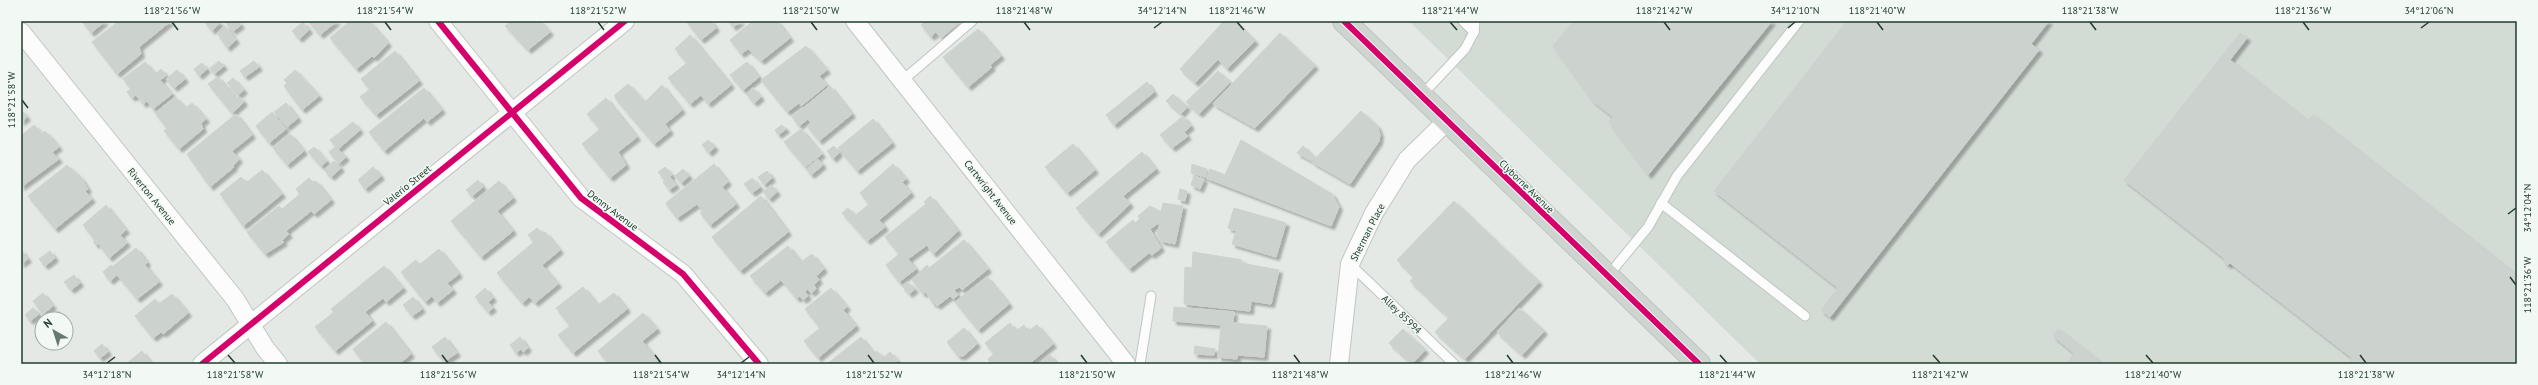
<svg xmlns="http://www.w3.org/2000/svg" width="2538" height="385" font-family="'PT Sans',sans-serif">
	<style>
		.built { fill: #d2dbd4 }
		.building { fill: #ccd2ce; stroke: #cdd2ce; filter: url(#shadow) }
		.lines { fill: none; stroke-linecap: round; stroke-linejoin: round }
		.service-casing { stroke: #c1c6c2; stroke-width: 11 }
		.minor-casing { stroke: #c1c6c2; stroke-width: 20 }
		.primary-casing { stroke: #bcc5c0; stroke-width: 24 }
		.service { stroke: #fbfcfb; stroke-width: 9 }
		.minor { stroke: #fbfcfb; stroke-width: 18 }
		.primary { stroke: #ced5d1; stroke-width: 22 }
		.cycleway-casing { stroke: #f2f8f3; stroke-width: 8 }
		.cycleway { stroke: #d6006c; stroke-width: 6 }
		.ticks { fill: none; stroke: #213d2e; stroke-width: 1.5 }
		.labels { text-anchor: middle; stroke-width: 3; stroke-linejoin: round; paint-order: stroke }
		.street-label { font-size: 10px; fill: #213d2e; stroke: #f2f8f3 }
		.neatline { fill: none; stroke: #213d2e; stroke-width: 1.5 }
		.ticks-label { font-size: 10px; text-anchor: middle; fill: #213d2e }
	</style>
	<defs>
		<filter id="shadow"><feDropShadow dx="3.5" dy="3.5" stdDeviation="1" flood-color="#0004"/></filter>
	</defs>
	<rect width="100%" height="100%" fill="#e4e9e5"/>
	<polygon class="built" points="1409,21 2517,21 2517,364 1760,364"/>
	<g class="building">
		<polygon points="82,21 105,21 91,33"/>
		<polygon points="119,21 171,21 139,47 141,54 117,74 92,42"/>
		<polygon points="204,21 218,21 220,23 212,31"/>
		<polygon points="224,21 238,21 241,25 233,31"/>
		<polygon points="308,21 337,21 320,35"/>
		<polygon points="350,21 369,21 388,43 374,58 372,56 356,69 330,38"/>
		<polygon points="511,21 540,21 550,32 528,50 505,26"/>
		<polygon points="686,21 711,21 716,28 701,40"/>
		<polygon points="728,21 741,21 733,27"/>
		<polygon points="753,21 777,21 790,38 761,61 748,49 741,54 730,40"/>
		<polygon points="926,21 957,21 959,23 941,38 936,32 931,37 921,25"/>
		<polygon points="1224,21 1235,21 1255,41 1227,69 1218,59 1195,83 1180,69"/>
		<polygon points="1573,21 1772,21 1648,175 1609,122 1613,117 1593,101 1553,46"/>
		<polygon points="1847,21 2049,21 2031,44 2039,50 1830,317 1821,310 1838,288 1714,191"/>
		<polygon points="303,22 309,30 299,39 292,31"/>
		<polygon points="225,26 236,40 227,48 217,33"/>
		<polygon points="978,29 1001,56 990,65 992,67 968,87 943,57"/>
		<polygon points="1280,33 1315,66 1255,128 1213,104"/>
		<polygon points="2240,33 2247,38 2230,60 2308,121 2313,115 2517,275 2517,364 2359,364 2357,362 2354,364 2350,361 2352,358 2230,263 2228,265 2223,261 2225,259 2124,180"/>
		<polygon points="690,35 731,85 708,104 701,95 690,104 668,78 687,63 675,49"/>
		<polygon points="806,46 827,70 819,76 827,85 801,106 799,103 787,112 761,80"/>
		<polygon points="395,51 419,81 376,115 360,97 370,89 361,79"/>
		<polygon points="219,61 224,66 214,74 210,68"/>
		<polygon points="254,61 259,67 245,77 240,71"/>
		<polygon points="145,62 155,74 161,69 166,76 160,80 172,94 153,109 147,101 143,104 136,95 132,98 127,92 131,89 123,79"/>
		<polygon points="747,62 759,77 743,90 730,75"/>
		<polygon points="202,63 207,69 199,76 194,69"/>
		<polygon points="177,70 185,79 174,88 166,79"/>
		<polygon points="295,70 319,96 302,110 284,86 287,83 284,80"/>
		<polygon points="1218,71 1230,82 1199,114 1186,102"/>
		<polygon points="218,77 237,100 240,97 244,102 232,113 208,84"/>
		<polygon points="233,78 244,90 238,95 227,83"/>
		<polygon points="1147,82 1154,92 1114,125 1106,115"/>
		<polygon points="628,84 645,102 662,85 682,110 665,124 670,131 654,144 615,98 615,95"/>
		<polygon points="830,86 852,114 819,141 807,126 811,123 808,119 799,126 792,117"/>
		<polygon points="424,88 442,110 427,122 424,118 384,151 369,132"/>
		<polygon points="753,88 761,97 754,103 746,94"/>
		<polygon points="1173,94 1187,107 1181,114 1166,101"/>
		<polygon points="175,97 186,108 192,103 206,119 201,123 203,129 179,149 164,131 167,128 155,113"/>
		<polygon points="606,98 637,137 618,152 626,165 610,178 582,144 600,129 587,114"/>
		<polygon points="286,103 298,118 287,127 274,112"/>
		<polygon points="21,110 27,117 21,122"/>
		<polygon points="1361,111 1377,126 1380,134 1379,141 1350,184 1312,162"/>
		<polygon points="272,112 286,129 269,143 256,126"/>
		<polygon points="236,114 252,135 232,151 239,159 233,166 234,167 210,187 187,154"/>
		<polygon points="1183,116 1191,126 1184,132 1188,136 1172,148 1160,135"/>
		<polygon points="873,119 892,143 857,171 838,148"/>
		<polygon points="353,122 360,130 338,149 330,140"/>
		<polygon points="34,125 42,134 45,131 59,147 52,152 59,159 21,187 21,136"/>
		<polygon points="782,125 786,129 778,135 775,130"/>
		<polygon points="801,129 822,154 805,167 784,142"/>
		<polygon points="290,134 304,151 287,165 273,148"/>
		<polygon points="708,140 715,147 709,153 702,145"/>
		<polygon points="1241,140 1332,194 1339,207 1331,226 1206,178 1210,169 1225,175"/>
		<polygon points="1073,144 1095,170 1067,193 1045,167"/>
		<polygon points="834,146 839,153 833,159 827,151"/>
		<polygon points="1303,146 1315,158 1312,161 1297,153"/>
		<polygon points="314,147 327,161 321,166 308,152"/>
		<polygon points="335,147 346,157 339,163 329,152"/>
		<polygon points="1142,152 1156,169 1123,196 1130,204 1098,234 1076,208"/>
		<polygon points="818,159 823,165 811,175 806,169"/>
		<polygon points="334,161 341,168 331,177 324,170"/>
		<polygon points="714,164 728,182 722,187 736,204 710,225 700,213 703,211 697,204 677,218 666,204 667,202"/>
		<polygon points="893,164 906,179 902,182 911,193 879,220 885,227 867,241 849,221 869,204 860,193"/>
		<polygon points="1192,164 1207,169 1205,177 1191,173"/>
		<polygon points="67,165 81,178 88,189 85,191 92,199 55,229 28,196"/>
		<polygon points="373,167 381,176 365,189 358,180"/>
		<polygon points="665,167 672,175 665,180 658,172"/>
		<polygon points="683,169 689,176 681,183 675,176"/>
		<polygon points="262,170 282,194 243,226 220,194 241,177 246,183"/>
		<polygon points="767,171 772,178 764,185 758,177"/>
		<polygon points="1194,176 1204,179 1200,189 1191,185"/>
		<polygon points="670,177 676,185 669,190 663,182"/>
		<polygon points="309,178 313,183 316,181 331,200 314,214 311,211 286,231 289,234 282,240 284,242 265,254 247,232 279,206 282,209 300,194 296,189"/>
		<polygon points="752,178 760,187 752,193 744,184"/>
		<polygon points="478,180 483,187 472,196 466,190"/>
		<polygon points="499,181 513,198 497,211 513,231 481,257 451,221"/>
		<polygon points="771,185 777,192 769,199 763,192"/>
		<polygon points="1180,189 1187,191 1185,201 1178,199"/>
		<polygon points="761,196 788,232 740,271 712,237"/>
		<polygon points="930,196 958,231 933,254 927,245 908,259 916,269 899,282 886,265 899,254 885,237 926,204 924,202"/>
		<polygon points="1454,201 1539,282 1465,359 1435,332 1449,318 1410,281 1414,277 1397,260"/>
		<polygon points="1163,203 1183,206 1175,244 1161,241 1157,235 1160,222 1150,229 1161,248 1152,255 1149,253 1129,269 1106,242 1133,220 1135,223 1140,219 1138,216 1150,206 1161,212"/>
		<polygon points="106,205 126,230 120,235 127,243 109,258 98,243 96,245 93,242 95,240 83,225"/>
		<polygon points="848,208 855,216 849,221 842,213"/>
		<polygon points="1234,208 1286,223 1276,257 1232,244 1236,231 1228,228"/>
		<polygon points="537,228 543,234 545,232 560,250 542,265 558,284 535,303 529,297 522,303 497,273 534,242 528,235"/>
		<polygon points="964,240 988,269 962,290 959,287 954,290 958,295 953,299 950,296 937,306 935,303 933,304 926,292 923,294 912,280 927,265 929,268"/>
		<polygon points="788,246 801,262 812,254 824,269 816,276 819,280 814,285 816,289 811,293 808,289 805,292 808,296 803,300 800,296 797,299 781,280 765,293 750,276"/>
		<polygon points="136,248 147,262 145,265 159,282 137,299 117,275 110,281 103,272 111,265 112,267"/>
		<polygon points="439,249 459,274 447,283 453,290 437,303 432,296 425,302 401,272 416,260 419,265"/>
		<polygon points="21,250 28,259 21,264"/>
		<polygon points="50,251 55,258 45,266 39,259"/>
		<polygon points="1193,252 1242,260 1241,263 1279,270 1271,304 1251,301 1250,311 1184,304 1185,267 1192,268"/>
		<polygon points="384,266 403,288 386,302 383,298 365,312 372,321 335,351 315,327 334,312 331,309"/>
		<polygon points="74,275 80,283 71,290 64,282"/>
		<polygon points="987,277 1009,304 978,330 955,302"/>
		<polygon points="907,282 915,289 909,294 902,286"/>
		<polygon points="583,287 598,305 614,293 627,309 573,353 558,335 570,326 556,308"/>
		<polygon points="485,288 493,298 488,302 493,308 488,312 475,297"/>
		<polygon points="831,288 847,307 843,310 856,326 818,358 804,341 820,328 805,309"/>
		<polygon points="43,293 53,306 43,314 33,301"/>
		<polygon points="172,294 188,313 163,334 161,332 153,338 135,316 155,299 159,304"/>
		<polygon points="413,297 422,309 412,316 403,305"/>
		<polygon points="1174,307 1234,312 1233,323 1267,326 1264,357 1237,355 1237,359 1218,357 1221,325 1173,321"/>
		<polygon points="33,308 39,314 30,321 25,315"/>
		<polygon points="1519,308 1544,331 1522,355 1497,332"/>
		<polygon points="59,311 65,319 51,319 50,317"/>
		<polygon points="643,313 657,329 642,341 658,361 653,364 609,364 598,351"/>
		<polygon points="386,322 411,354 399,364 365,364 353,349"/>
		<polygon points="1010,323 1016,331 1024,325 1028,331 1037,325 1053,344 1029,364 991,364 988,359 994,354 985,343"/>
		<polygon points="964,328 977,344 963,356 958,356 947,342"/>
		<polygon points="1403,329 1425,350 1412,364 1389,343"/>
		<polygon points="2058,329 2103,364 2066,364 2074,353 2053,336"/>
		<polygon points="445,337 457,353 444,362 432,347"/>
		<polygon points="520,337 528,348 523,352 521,349 516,353 510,345"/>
		<polygon points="861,337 874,354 877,351 883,358 890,352 898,361 895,364 827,364"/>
		<polygon points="102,344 108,352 100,358 94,351"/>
		<polygon points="1195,346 1215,349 1214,355 1194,354"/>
		<polygon points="142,351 151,363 149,364 126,364"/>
		<polygon points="1050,355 1057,364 1039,364"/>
	</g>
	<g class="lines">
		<g class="service-casing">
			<g id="service">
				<polyline points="1474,32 1475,21"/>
				<polyline points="902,81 972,21"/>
				<polyline points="1421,96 1465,49 1474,32 1463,21"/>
				<polyline points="1661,203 1805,316"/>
				<polyline points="1350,264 1454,364"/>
				<polyline points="1607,277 1648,227 1677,176 1799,21"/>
				<polyline points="1140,364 1151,296"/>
			</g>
		</g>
		<g class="minor-casing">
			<g id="minor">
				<polyline points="438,21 581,198 683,274 759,364"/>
				<polyline points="855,21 1126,364"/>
				<polyline points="21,32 235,299 265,348 278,364"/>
				<polyline points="202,364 625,21"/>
				<polyline points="1339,364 1350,264 1374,213 1407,160 1446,122"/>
			</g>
		</g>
		<g class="primary-casing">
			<polyline id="primary" points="1344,21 1699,364"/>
		</g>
		<use href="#service" class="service"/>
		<use href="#minor" class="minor"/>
		<use href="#primary" class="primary"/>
		<g class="cycleway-casing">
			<g id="cycleway">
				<polyline points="438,21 581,198 683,274 759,364"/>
				<polyline points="1344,21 1699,364"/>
				<polyline points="202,364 625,21"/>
			</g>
		</g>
		<use href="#cycleway" class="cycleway"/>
	</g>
	<path class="ticks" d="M172,22L178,30M385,22L391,30M598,22L604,30M811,22L817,30M1024,22L1030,30M1237,22L1244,30M1450,22L1457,30M1664,22L1670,30M1877,22L1883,30M2090,22L2096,30M2303,22L2309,30M1154,28L1162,22M1788,28L1795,22M2421,28L2429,22M22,100L28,108M2508,214L2516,208M2510,277L2516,285M228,355L235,363M442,355L448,363M655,355L661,363M868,355L874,363M1081,355L1087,363M1294,355L1300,363M1507,355L1513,363M1720,355L1727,363M1933,355L1940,363M2146,355L2153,363M2360,355L2366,363M107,363L115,357M741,363L749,357"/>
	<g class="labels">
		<g class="street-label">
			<text transform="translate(407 185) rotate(-39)" y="4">Valerio Street</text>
			<text transform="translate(1527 186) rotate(44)" y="4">Clyborne Avenue</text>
			<text transform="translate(991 192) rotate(52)" y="4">Cartwright Avenue</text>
			<text transform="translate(152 196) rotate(51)" y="4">Riverton Avenue</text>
			<text transform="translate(613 210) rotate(37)" y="4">Denny Avenue</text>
			<text transform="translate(1367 232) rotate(-63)" y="4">Sherman Place</text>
			<text transform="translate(1402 314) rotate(44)" y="4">Alley 85994</text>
		</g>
	</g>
	<rect width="2538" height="385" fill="none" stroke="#f2f8f3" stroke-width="44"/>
	<g transform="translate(54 331) rotate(321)"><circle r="19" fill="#f2f8f3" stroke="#9eada4"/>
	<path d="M0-3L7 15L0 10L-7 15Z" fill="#65796e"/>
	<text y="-6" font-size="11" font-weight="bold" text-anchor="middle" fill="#213d2e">N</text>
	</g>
	<rect x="22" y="22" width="2494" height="341" class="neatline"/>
	<g class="ticks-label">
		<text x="172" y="14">118°21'56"W</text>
		<text x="385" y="14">118°21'54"W</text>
		<text x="598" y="14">118°21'52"W</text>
		<text x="811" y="14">118°21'50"W</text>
		<text x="1024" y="14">118°21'48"W</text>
		<text x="1162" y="14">34°12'14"N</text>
		<text x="1237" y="14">118°21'46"W</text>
		<text x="1450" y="14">118°21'44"W</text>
		<text x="1664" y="14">118°21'42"W</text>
		<text x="1795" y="14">34°12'10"N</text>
		<text x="1877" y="14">118°21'40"W</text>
		<text x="2090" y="14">118°21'38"W</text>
		<text x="2303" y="14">118°21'36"W</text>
		<text x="2429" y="14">34°12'06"N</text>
		<text transform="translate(11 100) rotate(-90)" y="4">118°21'58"W</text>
		<text transform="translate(2527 208) rotate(-90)" y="4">34°12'04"N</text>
		<text transform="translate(2527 285) rotate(-90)" y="4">118°21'36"W</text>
		<text x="107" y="378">34°12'18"N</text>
		<text x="235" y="378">118°21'58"W</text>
		<text x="448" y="378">118°21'56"W</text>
		<text x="661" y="378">118°21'54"W</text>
		<text x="741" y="378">34°12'14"N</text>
		<text x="874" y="378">118°21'52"W</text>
		<text x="1087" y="378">118°21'50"W</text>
		<text x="1300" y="378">118°21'48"W</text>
		<text x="1513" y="378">118°21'46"W</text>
		<text x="1727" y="378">118°21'44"W</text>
		<text x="1940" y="378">118°21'42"W</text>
		<text x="2153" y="378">118°21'40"W</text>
		<text x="2366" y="378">118°21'38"W</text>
	</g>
</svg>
